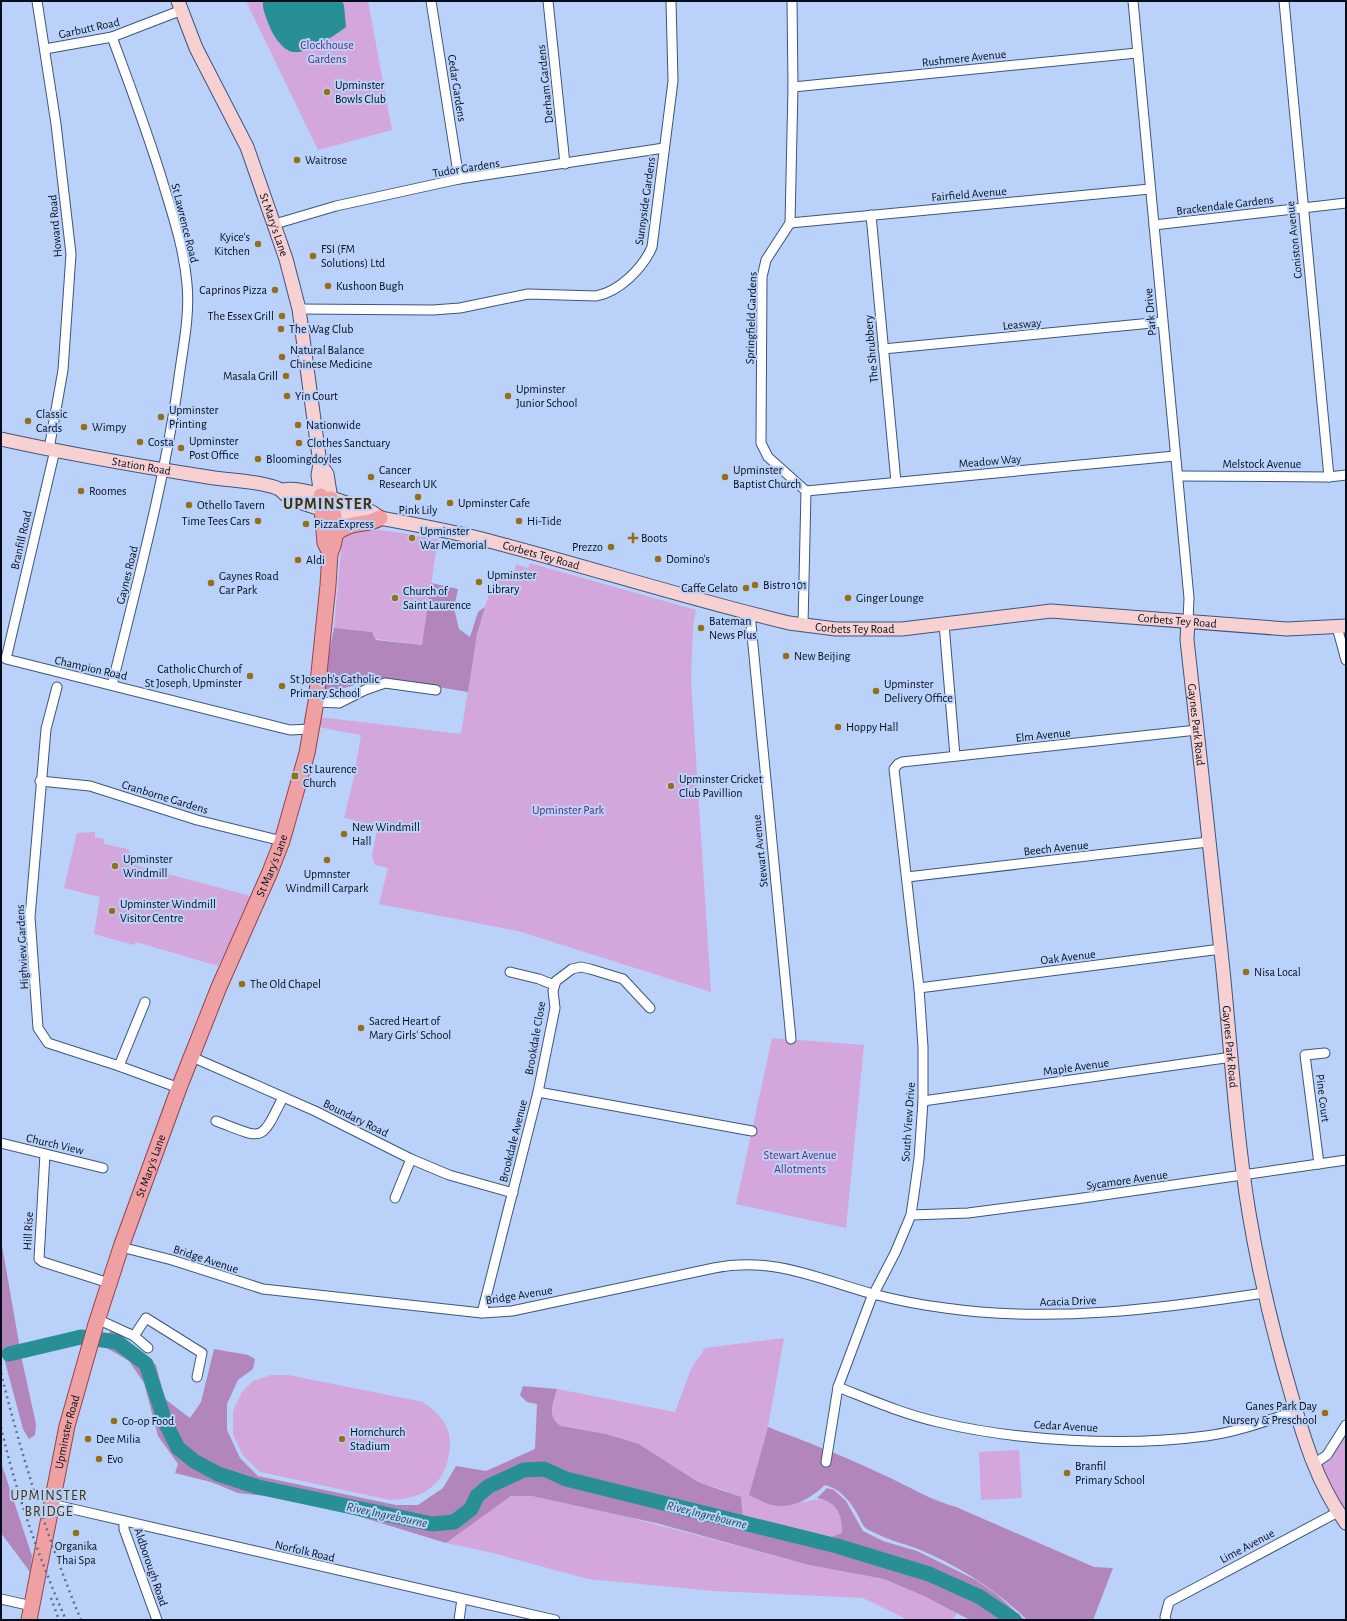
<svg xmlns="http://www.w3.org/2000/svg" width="1347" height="1621" font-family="'Alegreya Sans',sans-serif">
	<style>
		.green { fill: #d3a6dc }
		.forest { fill: #b286bb }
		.water { fill: #278f95 }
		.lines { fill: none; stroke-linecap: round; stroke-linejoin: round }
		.river { stroke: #278f95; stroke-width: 15 }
		.street-casing { stroke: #3c557f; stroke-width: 11 }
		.secondary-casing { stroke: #3c557f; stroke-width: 15 }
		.primary-casing { stroke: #96444c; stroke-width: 17 }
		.street { stroke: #fff; stroke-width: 9 }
		.secondary { stroke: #f7d0d1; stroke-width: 13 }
		.primary { stroke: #efa0a3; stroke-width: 15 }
		.rail { stroke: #60708c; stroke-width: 2.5; stroke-dasharray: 2 4; stroke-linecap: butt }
		.poi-dot { fill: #966e19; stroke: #bad2fa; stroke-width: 1.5 }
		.labels { text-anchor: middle; stroke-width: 4; stroke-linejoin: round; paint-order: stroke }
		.street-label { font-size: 12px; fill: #050d1d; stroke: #bad2fa }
		.park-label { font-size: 12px; fill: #622b6d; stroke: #bad2fa }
		.poi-label { font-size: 12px; fill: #050d1d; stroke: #bad2fa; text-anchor: start }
		.water-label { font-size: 13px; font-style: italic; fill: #234e51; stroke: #bad2fa }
		.quarter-label { font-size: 14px; letter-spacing: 1px; fill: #443109; stroke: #bad2fa }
		.district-label { font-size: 16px; font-weight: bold; letter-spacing: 1px; fill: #443109; stroke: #bad2fa }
	</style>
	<rect width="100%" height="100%" fill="#bad2fa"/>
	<g class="green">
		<polygon points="246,1 368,1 392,130 318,150"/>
		<polygon points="381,530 409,534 409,539 414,540 416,536 438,539 422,645 376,639 372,632 334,628 342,540 351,532"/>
		<polygon points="530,563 696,610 693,627 691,681 711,992 518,931 379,904 388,868 375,865 372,856 378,826 344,818 354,777 361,735 318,727 319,717 461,734 477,634 494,577 512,581 516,564 528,568"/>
		<polygon points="95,832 95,838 103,838 104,844 128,849 138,866 254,897 218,966 136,942 134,945 94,934 100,897 64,888 77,833"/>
		<polygon points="772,1038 864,1045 846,1228 736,1204"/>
		<path d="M784,1338L768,1427L749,1495C756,1498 765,1504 772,1505C802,1510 841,1476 842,1533L831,1537L760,1519H743L727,1491L698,1482L639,1444L606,1434L561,1426C546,1417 555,1403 557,1389L675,1412L691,1369L705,1348Z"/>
		<path d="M271,1375H288L423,1402C432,1409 439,1414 445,1424C450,1432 451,1444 449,1454C444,1487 421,1499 390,1500L260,1472L242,1454L233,1434V1411L242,1392L253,1381Z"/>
		<polygon points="1346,1425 1346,1523 1314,1464"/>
		<polygon points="1019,1450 1022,1498 981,1500 979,1452"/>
		<polygon points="511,1496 532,1496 594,1508 809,1565 884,1579 924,1596 957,1613 953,1620 908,1620 863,1598 714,1591 588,1579 489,1552 446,1543"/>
	</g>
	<g class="forest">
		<polygon points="431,583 458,589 454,608 459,629 470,637 478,612 485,607 477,634 468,692 382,678 321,694 334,628 372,632 376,640 422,645"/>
		<polygon points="1,1240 22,1360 36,1424 35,1435 29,1439 23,1429 1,1347"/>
		<path d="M113,1329L156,1365L165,1399L190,1418L201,1402L214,1349L248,1355L255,1359L253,1369L238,1380L227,1404V1430L240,1458L258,1476L396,1505H418L443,1488L456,1466L486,1471L535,1449L537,1404L527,1402L520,1395L523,1386L557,1389C554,1402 546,1417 561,1426L606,1434L639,1444L698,1482L741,1497L743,1519H760L831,1537L842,1533C842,1513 837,1502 817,1498L827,1488L834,1490L846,1501L863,1531L883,1541L917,1551L976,1580L996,1594L1025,1620H970L924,1596L884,1579L809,1565L656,1523L532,1496H511L446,1543L338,1510L266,1496L238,1493L211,1482L175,1473L178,1464L158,1436L144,1383L129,1361L105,1347L106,1336Z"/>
		<path d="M768,1427C807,1442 846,1457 884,1475C908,1486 930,1500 956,1507L1094,1567L1113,1568L1093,1620H1027C995,1589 959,1566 918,1549C901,1543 883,1538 867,1529C863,1527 861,1521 859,1517C851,1502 841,1489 825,1485C810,1499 793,1509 772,1505C765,1504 756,1498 749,1495Z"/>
		<polygon points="1,1462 32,1556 30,1572 1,1533"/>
	</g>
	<path class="water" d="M263,1H342L344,5L346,27C334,36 308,54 293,52C282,50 272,34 269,25C266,17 262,9 263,1Z"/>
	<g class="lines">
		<polyline class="river" points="9,1354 81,1337 117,1342 146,1364 166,1424 178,1448 194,1461 218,1474 258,1487 432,1524 454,1522 471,1509 477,1496 489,1486 524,1470 544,1469 566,1479 837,1546 929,1574 980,1597 1014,1620"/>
		<g class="street-casing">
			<g id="street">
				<polyline points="37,1 56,124 71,254 63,370 49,449"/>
				<polyline points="431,1 459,179"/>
				<polyline points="548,1 565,164"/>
				<polyline points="792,1 793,87 790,223 766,260 762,277 761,443 768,457 806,491 803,625"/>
				<polyline points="1133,1 1189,598 1188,621"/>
				<polyline points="1284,1 1329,477"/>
				<path d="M112,37C130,86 148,133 163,183C173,216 184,249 187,284C190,315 183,347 179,377C165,481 137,583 112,685"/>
				<polyline points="45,49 112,37 182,10"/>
				<polyline points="793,87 1137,53"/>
				<polyline points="871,215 896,482"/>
				<polyline points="790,223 1150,189"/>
				<polyline points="275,224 336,206 459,179 664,148"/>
				<polyline points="1154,225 1346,203"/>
				<path d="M299,309L433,310L460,308L528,294L596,296C619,292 643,268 652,247L673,81L671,1"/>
				<polyline points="883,349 1162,322"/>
				<polyline points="55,450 6,659 290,730 311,729"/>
				<polyline points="1178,476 1329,477 1346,475"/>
				<polyline points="806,491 1175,456"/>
				<polyline points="750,614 791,1039"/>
				<polyline points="944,624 955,756"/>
				<polyline points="1337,627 1346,660"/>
				<polyline points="57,687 46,729 30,917 38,1028 48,1043 119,1066 179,1088"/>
				<polyline points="316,702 339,703 365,690 385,683 436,690"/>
				<polyline points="40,781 90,786 197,820 282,841"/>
				<polyline points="907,877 1208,842"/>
				<polyline points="510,972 539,979 554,985"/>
				<polyline points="919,988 1221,949"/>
				<polyline points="192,1057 315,1111 411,1159 449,1175 513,1193"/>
				<polyline points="119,1066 145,1002"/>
				<polyline points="538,1092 752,1131"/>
				<polyline points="923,1101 1232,1057"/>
				<path d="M216,1121C264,1139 260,1144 283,1097"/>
				<polyline points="1,1143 103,1168"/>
				<polyline points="45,1154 39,1259 43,1262 109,1283"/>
				<polyline points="1319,1164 1305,1055 1325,1053"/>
				<polyline points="395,1198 411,1159"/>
				<polyline points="911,1215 968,1213 1076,1199 1346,1160"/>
				<path d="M121,1247L172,1260L263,1289L482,1313L512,1311L714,1268C772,1256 819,1279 873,1294C896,1300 921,1305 945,1308C1051,1323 1159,1309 1264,1293"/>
				<polyline points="482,1313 538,1092 555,1008 553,991 556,981 572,969 581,967 590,969 623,979 650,1008"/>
				<polyline points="97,1319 134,1336 146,1318 202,1353 197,1377"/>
				<polyline points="134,1336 148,1348"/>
				<path d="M838,1387C871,1400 903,1414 938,1422C1017,1441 1124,1447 1206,1436C1237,1432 1266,1421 1296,1411"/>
				<polyline points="826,1462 838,1387 871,1299 895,1253 911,1215 919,1159 923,1101 923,1047 919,988 894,769 898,764 902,762 1197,730"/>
				<polyline points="1314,1464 1327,1455 1346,1425"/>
				<polyline points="51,1504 555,1620"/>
				<polyline points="124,1521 124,1529 157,1620"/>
				<polyline points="1,1599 32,1606"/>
				<polyline points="459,1620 462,1599"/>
				<polyline points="1166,1620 1165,1617 1169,1602 1338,1512"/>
			</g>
		</g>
		<g class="secondary-casing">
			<g id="secondary">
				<path id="s1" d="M178,1L196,48L247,147L286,259L299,309L320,464L318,475L321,496"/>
				<path id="s2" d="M1,439C69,454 139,466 208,477C231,481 254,480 277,488C282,490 284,494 288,497C301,504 360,522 373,518"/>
				<polyline points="320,464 327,474 331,499"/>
				<path id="s3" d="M283,490C301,485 352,505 372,512L380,518C418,525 456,532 493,542C592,568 689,599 789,623L836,629H902L1051,611L1287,629L1346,626"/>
				<path id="s4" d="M1188,621L1187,640C1199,750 1212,860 1223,970C1231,1050 1236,1134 1249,1213C1259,1273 1273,1332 1290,1390C1303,1436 1317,1484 1346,1523"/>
			</g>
		</g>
		<g class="primary-casing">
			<g id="primary">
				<path d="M335,534C353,519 366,527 380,518"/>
				<path d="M330,553C339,536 334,517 331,499"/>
				<path id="s5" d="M29,1620L67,1426L96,1324L121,1247L179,1088L219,987L270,872L282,841L307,753L316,702L328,585L330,553L325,543L321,496"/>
			</g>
		</g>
		<use href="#street" class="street"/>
		<use href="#secondary" class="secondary"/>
		<use href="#primary" class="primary"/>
		<g class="rail">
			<path d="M1,1373C22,1458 48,1540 81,1620"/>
			<path d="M1,1427C16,1493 39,1558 66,1620"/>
			<polyline points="51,1598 59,1620"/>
		</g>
	</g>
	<g class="poi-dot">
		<circle cx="327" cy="92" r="4"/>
		<circle cx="297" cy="160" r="4"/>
		<circle cx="258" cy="244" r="4"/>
		<circle cx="313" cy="256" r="4"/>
		<circle cx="328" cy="286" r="4"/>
		<circle cx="275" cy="290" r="4"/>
		<circle cx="282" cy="316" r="4"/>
		<circle cx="281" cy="329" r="4"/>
		<circle cx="282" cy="357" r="4"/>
		<circle cx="286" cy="376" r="4"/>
		<circle cx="287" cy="396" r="4"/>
		<circle cx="508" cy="396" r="4"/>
		<circle cx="161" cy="417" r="4"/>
		<circle cx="28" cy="421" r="4"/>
		<circle cx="298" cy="425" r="4"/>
		<circle cx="84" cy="427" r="4"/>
		<circle cx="140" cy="442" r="4"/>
		<circle cx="299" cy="443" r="4"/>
		<circle cx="181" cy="448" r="4"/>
		<circle cx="258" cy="459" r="4"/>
		<circle cx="371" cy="477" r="4"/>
		<circle cx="725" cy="477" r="4"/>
		<circle cx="81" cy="491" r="4"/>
		<circle cx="418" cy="497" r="4"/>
		<circle cx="450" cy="503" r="4"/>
		<circle cx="189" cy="505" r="4"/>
		<circle cx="258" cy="521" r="4"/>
		<circle cx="519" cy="521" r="4"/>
		<circle cx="306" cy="524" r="4"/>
		<circle cx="412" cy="538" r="4"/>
		<path d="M631 532h4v4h4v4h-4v4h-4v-4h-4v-4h4z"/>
		<circle cx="611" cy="547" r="4"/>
		<circle cx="658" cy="559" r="4"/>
		<circle cx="298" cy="560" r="4"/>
		<circle cx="479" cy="582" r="4"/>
		<circle cx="211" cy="583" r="4"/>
		<circle cx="755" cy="585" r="4"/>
		<circle cx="746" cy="588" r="4"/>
		<circle cx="395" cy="598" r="4"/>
		<circle cx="848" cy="598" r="4"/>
		<circle cx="701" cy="628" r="4"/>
		<circle cx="786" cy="656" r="4"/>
		<circle cx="250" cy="676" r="4"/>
		<circle cx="282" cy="686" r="4"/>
		<circle cx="876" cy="691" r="4"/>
		<circle cx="838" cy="727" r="4"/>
		<rect x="291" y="772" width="8" height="8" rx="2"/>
		<circle cx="671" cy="786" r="4"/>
		<circle cx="344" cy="834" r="4"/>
		<circle cx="327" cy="860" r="4"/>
		<circle cx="115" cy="866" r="4"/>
		<circle cx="112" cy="911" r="4"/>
		<circle cx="1246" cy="972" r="4"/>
		<circle cx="242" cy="984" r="4"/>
		<circle cx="361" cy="1028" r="4"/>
		<circle cx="1325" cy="1413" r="4"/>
		<circle cx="114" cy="1421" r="4"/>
		<circle cx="88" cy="1439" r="4"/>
		<circle cx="342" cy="1439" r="4"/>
		<circle cx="99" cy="1459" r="4"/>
		<circle cx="1067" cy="1473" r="4"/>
		<circle cx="76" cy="1533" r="4"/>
	</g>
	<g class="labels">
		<g class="street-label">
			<text transform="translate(89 28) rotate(-12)" y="4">Garbutt Road</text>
			<text transform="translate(964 58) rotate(-6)" y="4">Rushmere Avenue</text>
			<text transform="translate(545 84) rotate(-96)" y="4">Derham Gardens</text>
			<text transform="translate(457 88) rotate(81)" y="4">Cedar Gardens</text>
			<text transform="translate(466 168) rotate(-9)" y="4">Tudor Gardens</text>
			<text transform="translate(969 194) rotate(-5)" y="4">Fairfield Avenue</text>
			<text transform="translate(645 201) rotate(-82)" y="4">Sunnyside Gardens</text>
			<text transform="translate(1225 205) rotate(-7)" y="4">Brackendale Gardens</text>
			<text transform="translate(185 223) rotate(76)" y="4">St Lawrence Road</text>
			<text dy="4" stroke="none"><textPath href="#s1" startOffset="244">St Mary's Lane</textPath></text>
			<text transform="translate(55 226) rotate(-95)" y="4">Howard Road</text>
			<text transform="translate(1294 240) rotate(-96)" y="4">Coniston Avenue</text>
			<text transform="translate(1150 312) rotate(-95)" y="4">Park Drive</text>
			<text transform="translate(751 318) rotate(-88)" y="4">Springfield Gardens</text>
			<text transform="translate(1022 324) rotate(-5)" y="4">Leasway</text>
			<text transform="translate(871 349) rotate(-95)" y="4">The Shrubbery</text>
			<text transform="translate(990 461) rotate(-5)" y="4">Meadow Way</text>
			<text x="1262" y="468">Melstock Avenue</text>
			<text dy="4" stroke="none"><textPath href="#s2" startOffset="143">Station Road</textPath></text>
			<text transform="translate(21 540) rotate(-77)" y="4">Branfill Road</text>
			<text dy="4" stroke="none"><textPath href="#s3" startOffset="268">Corbets Tey Road</textPath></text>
			<text transform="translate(127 575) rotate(-76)" y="4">Gaynes Road</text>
			<text dy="4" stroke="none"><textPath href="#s3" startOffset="915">Corbets Tey Road</textPath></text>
			<text dy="4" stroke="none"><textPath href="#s3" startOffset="591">Corbets Tey Road</textPath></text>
			<text transform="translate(91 668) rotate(13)" y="4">Champion Road</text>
			<text dy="4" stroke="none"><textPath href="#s4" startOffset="104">Gaynes Park Road</textPath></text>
			<text transform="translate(1043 735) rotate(-6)" y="4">Elm Avenue</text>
			<text transform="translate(165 797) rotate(17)" y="4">Cranborne Gardens</text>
			<text transform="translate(1056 848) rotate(-6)" y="4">Beech Avenue</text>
			<text transform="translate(760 851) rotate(-96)" y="4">Stewart Avenue</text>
			<text dy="4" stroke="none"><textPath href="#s5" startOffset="795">St Mary's Lane</textPath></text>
			<text transform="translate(22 947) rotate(-93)" y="4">Highview Gardens</text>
			<text transform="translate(1068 957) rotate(-7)" y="4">Oak Avenue</text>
			<text transform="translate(535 1038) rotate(-80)" y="4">Brookdale Close</text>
			<text dy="4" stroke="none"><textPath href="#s4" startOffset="428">Gaynes Park Road</textPath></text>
			<text transform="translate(1076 1067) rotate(-8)" y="4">Maple Avenue</text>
			<text transform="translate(1323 1098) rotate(83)" y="4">Pine Court</text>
			<text transform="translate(356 1118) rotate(26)" y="4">Boundary Road</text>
			<text transform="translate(908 1122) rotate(-86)" y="4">South View Drive</text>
			<text transform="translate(513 1141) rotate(-76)" y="4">Brookdale Avenue</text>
			<text transform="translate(55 1144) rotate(13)" y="4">Church View</text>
			<text dy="4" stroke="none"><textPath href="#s5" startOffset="471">St Mary's Lane</textPath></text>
			<text transform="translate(1127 1180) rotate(-8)" y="4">Sycamore Avenue</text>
			<text transform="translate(28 1231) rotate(-87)" y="4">Hill Rise</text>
			<text transform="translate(206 1259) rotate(18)" y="4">Bridge Avenue</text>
			<text transform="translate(519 1295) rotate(-9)" y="4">Bridge Avenue</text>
			<text transform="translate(1068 1301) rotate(-2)" y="4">Acacia Drive</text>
			<text transform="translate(1066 1426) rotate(3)" y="4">Cedar Avenue</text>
			<text dy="4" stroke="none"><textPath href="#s5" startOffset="192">Upminster Road</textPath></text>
			<text transform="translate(1247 1546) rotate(-28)" y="4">Lime Avenue</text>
			<text transform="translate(305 1551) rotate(13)" y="4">Norfolk Road</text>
			<text transform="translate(151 1567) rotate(71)" y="4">Aldborough Road</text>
		</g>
		<g class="park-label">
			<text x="327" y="49">Clockhouse<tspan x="327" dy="14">Gardens</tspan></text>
			<text x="568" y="814">Upminster Park</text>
			<text x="800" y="1159">Stewart Avenue<tspan x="800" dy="14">Allotments</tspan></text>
		</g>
		<g class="poi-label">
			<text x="335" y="89">Upminster<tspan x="335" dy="14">Bowls Club</tspan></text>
			<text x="305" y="164">Waitrose</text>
			<text x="250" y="241" text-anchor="end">Kyice's<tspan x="250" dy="14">Kitchen</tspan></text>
			<text x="321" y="253">FSI (FM<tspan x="321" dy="14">Solutions) Ltd</tspan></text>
			<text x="336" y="290">Kushoon Bugh</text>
			<text x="267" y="294" text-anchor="end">Caprinos Pizza</text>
			<text x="274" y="320" text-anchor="end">The Essex Grill</text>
			<text x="289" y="333">The Wag Club</text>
			<text x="290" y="354">Natural Balance<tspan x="290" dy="14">Chinese Medicine</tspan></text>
			<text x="278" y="380" text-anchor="end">Masala Grill</text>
			<text x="516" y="393">Upminster<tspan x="516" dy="14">Junior School</tspan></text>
			<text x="295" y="400">Yin Court</text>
			<text x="169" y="414">Upminster<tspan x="169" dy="14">Printing</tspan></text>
			<text x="36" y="418">Classic<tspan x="36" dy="14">Cards</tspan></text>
			<text x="306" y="429">Nationwide</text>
			<text x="92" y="431">Wimpy</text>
			<text x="189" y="445">Upminster<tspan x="189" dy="14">Post Office</tspan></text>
			<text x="148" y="446">Costa</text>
			<text x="307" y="447">Clothes Sanctuary</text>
			<text x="266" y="463">Bloomingdoyles</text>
			<text x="379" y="474">Cancer<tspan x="379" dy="14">Research UK</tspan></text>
			<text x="733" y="474">Upminster<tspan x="733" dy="14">Baptist Church</tspan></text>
			<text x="89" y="495">Roomes</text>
			<text x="458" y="507">Upminster Cafe</text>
			<text x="197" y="509">Othello Tavern</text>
			<text x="418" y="514" text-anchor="middle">Pink Lily</text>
			<text x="250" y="525" text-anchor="end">Time Tees Cars</text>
			<text x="527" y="525">Hi-Tide</text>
			<text x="314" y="528">PizzaExpress</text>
			<text x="420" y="535">Upminster<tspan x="420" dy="14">War Memorial</tspan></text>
			<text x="641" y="542">Boots</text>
			<text x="603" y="551" text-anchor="end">Prezzo</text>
			<text x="666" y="563">Domino's</text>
			<text x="306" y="564">Aldi</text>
			<text x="487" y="579">Upminster<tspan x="487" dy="14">Library</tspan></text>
			<text x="219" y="580">Gaynes Road<tspan x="219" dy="14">Car Park</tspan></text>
			<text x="763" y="589">Bistro 101</text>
			<text x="738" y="592" text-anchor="end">Caffe Gelato</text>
			<text x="403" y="595">Church of<tspan x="403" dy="14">Saint Laurence</tspan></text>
			<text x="856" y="602">Ginger Lounge</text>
			<text x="709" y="625">Bateman<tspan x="709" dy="14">News Plus</tspan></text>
			<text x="794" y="660">New Beijing</text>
			<text x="242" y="673" text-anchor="end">Catholic Church of<tspan x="242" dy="14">St Joseph, Upminster</tspan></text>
			<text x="290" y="683">St Joseph's Catholic<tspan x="290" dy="14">Primary School</tspan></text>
			<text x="884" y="688">Upminster<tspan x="884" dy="14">Delivery Office</tspan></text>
			<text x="846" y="731">Hoppy Hall</text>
			<text x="303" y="773">St Laurence<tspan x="303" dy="14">Church</tspan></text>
			<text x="679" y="783">Upminster Cricket<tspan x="679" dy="14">Club Pavillion</tspan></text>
			<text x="352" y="831">New Windmill<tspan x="352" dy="14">Hall</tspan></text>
			<text x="123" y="863">Upminster<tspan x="123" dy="14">Windmill</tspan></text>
			<text x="327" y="878" text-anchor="middle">Upmnster<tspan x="327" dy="14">Windmill Carpark</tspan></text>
			<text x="120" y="908">Upminster Windmill<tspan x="120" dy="14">Visitor Centre</tspan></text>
			<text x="1254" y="976">Nisa Local</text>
			<text x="250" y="988">The Old Chapel</text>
			<text x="369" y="1025">Sacred Heart of<tspan x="369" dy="14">Mary Girls' School</tspan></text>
			<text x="1317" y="1410" text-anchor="end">Ganes Park Day<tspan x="1317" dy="14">Nursery &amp; Preschool</tspan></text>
			<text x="122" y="1425">Co-op Food</text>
			<text x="350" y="1436">Hornchurch<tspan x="350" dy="14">Stadium</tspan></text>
			<text x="96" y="1443">Dee Milia</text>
			<text x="107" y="1463">Evo</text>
			<text x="1075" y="1470">Branfil<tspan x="1075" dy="14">Primary School</tspan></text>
			<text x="76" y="1550" text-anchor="middle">Organika<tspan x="76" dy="14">Thai Spa</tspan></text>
		</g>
		<g class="water-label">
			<text transform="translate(387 1514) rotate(12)" y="5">River Ingrebourne</text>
			<text transform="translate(707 1514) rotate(14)" y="5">River Ingrebourne</text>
		</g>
		<g class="quarter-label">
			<text x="49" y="1500">UPMINSTER<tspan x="49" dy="16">BRIDGE</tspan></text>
		</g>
		<g class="district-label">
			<text x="328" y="509">UPMINSTER</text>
		</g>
	</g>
	<rect width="1347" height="1621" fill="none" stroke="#050d1d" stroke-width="4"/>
</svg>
